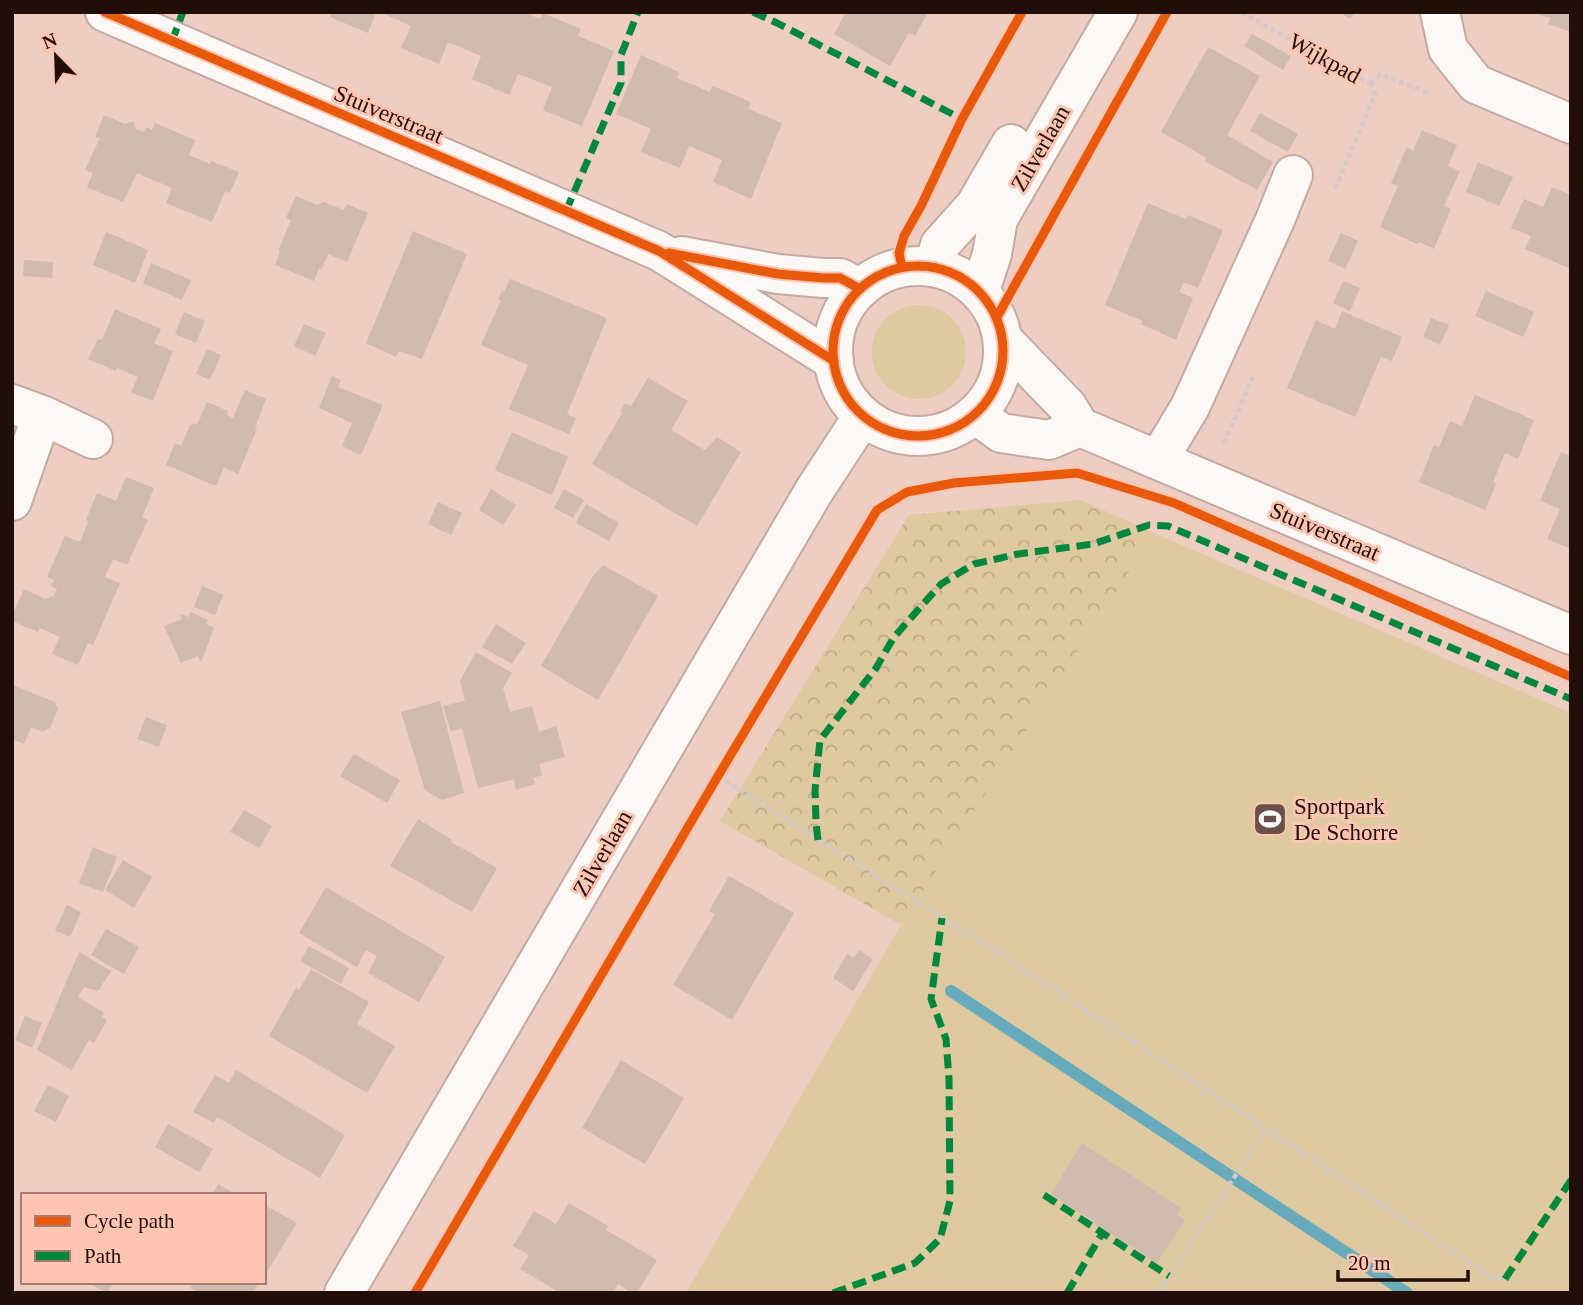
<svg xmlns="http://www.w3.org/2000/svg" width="1583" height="1305" font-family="Georgia,serif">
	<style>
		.green { fill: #dec9a0 }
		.forest { fill: url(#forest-crowns) }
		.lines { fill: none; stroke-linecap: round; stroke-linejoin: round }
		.stream { stroke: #68abbc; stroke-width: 12 }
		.building { fill: #d1baaf }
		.minor-casing { stroke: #c4aaa2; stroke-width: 42 }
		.path { stroke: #d4cac7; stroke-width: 4.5; stroke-dasharray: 5 3.5; stroke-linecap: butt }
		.minor { stroke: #fcf8f6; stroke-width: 38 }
		.quiet { stroke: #00873e; stroke-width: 7; stroke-dasharray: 14 7; stroke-linecap: butt }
		.cycleway-casing { stroke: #ffc5b1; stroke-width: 13 }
		.cycleway { stroke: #e8590c; stroke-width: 9 }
		.labels { text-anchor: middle; stroke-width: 6; stroke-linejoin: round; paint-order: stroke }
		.street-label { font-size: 23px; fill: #220e08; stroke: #ffc5b1 }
		.poi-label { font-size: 23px; fill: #220e08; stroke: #ffc5b1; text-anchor: start }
	</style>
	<defs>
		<pattern id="forest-crowns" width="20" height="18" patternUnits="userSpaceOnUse" patternTransform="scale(1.75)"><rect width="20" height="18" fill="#dec9a0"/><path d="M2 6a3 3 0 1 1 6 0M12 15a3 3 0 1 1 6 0" fill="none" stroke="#beab88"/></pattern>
	</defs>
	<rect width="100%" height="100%" fill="#eecdc2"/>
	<g class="green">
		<circle cx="919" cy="352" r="47"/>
		<polygon points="1154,533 1571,713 1571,1293 686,1293 901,925"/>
	</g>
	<polygon class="forest" points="1081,500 1154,533 901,925 720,821 909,515"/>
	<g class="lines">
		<polyline class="stream" points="951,991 1407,1293"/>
	</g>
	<g class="building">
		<polygon points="332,12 376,12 368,33 330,17"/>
		<polygon points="380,12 524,12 540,19 543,13 581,29 578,36 614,51 582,126 543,110 552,87 518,74 509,95 472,79 481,56 448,42 439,64 401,48 411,26"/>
		<polygon points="846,12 928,12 915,36 909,33 890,66 834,34"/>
		<polygon points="1339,12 1355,12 1350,19"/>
		<polygon points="1571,12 1571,32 1548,24 1550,18 1535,13"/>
		<polygon points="1252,34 1291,56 1283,70 1244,46"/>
		<polygon points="1208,47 1260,76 1227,135 1273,162 1257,190 1205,161 1207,158 1161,132"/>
		<polygon points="641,55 679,72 677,78 710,92 713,86 751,102 748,109 782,123 751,199 713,182 722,160 689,146 680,168 641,152 651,129 616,114"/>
		<polygon points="1260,113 1298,134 1288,152 1250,131"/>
		<polygon points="104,115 125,124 133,121 136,129 144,132 146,127 152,130 155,123 195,140 189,155 210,164 211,161 239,172 230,193 225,191 212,222 166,203 172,188 137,173 123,202 87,187 93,173 85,170 100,138 95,137"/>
		<polygon points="1422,130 1457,145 1448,166 1460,171 1444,206 1451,209 1434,249 1419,242 1417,244 1380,227 1398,186 1391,183 1407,147 1413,151"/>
		<polygon points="1478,162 1513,177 1499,206 1466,192"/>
		<polygon points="1552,187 1571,195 1571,269 1525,249 1531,236 1511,228 1524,199 1543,207"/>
		<polygon points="296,196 317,205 324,202 344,210 347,204 368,213 347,262 328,254 322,269 319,268 314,281 275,265 280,251 278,251 291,220 286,218"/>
		<polygon points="1148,203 1186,219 1188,215 1223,230 1198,288 1184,282 1179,292 1193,298 1176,340 1141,324 1143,321 1105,305"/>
		<polygon points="413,231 467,254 422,359 399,351 396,357 366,343"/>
		<polygon points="106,232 148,250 135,283 93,265"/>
		<polygon points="1341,233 1358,241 1345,269 1328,261"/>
		<polygon points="24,260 53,262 52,278 23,276"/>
		<polygon points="151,263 191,280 182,300 143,283"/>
		<polygon points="510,279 607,318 567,414 576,418 569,434 509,409 528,365 481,345 501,300 498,300 502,291 504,292"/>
		<polygon points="1343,281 1360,288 1350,311 1333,303"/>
		<polygon points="1486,291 1534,312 1523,337 1475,316"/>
		<polygon points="115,309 161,329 154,343 173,351 153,401 131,392 138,377 117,368 116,371 88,359 98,339 102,340"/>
		<polygon points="1342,311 1402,337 1392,361 1381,357 1355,417 1287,388 1316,320 1335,329"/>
		<polygon points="184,312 205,321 196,343 175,334"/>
		<polygon points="1431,318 1449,325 1440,345 1423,337"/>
		<polygon points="304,324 326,333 315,356 294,346"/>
		<polygon points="207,349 221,355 210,380 196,374"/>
		<polygon points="332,376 341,380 338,387 383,405 361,455 342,446 352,423 319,408"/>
		<polygon points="648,378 688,401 671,430 705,450 717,437 741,452 697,526 592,464 622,413 620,412 625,403 631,406"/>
		<polygon points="245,390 266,399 255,427 257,429 238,474 224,467 216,486 166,465 175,443 181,446 190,425 198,423 207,402 228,411 227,415 233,418"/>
		<polygon points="1475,395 1534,420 1518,459 1505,453 1493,482 1496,484 1485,510 1419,482 1434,445 1439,447 1450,421 1462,426"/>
		<polygon points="512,432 568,457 552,495 495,470"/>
		<polygon points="1561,452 1571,456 1571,549 1547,539 1560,509 1540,501"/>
		<polygon points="126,477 154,488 142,517 148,520 127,565 113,559 105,577 120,583 93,645 88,643 78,665 52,654 60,637 40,628 38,632 12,621 12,616 24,589 45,599 54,596 57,589 51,586 54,580 47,577 65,536 80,542 88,522 86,520 97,493 116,501"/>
		<polygon points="491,489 516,505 503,525 479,510"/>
		<polygon points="564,489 584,500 573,518 554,508"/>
		<polygon points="438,502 462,513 451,535 428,524"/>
		<polygon points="586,504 619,523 609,541 576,523"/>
		<polygon points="603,565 658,596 598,700 541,666 593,576"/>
		<polygon points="202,586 223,595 215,615 194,607"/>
		<polygon points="190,612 208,620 206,624 214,628 201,662 198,656 181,663 164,626 182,619 180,614 189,617"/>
		<polygon points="496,624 526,643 512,664 482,647"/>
		<polygon points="476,652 512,673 503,688 510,712 532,706 539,732 556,726 565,757 539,764 542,775 533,778 535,784 516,790 514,779 478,788 462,728 451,732 443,706 465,701 460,681"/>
		<polygon points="12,685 55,702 58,709 50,728 43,732 31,727 24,744 12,739"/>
		<polygon points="440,701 464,793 442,800 425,790 401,712"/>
		<polygon points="146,717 167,725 159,747 137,739"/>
		<polygon points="354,754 400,780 387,803 340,776"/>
		<polygon points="244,810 272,826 259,848 230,832"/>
		<polygon points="418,819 452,840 451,842 497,868 472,912 390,866"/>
		<polygon points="93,847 117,857 103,892 79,883"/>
		<polygon points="123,860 152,877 134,908 105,890"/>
		<polygon points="729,876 794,913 732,1020 673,985 715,914 709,911"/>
		<polygon points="326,887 445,957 419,1002 368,973 377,956 366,950 357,967 299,933"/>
		<polygon points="67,905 81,912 70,937 55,930"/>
		<polygon points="106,929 139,947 124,974 91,955"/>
		<polygon points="309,946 349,968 341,984 300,961"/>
		<polygon points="859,950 873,959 853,991 833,978 847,954 854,958"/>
		<polygon points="79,952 111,971 98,991 84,987 78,997 104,1013 102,1017 107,1020 94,1043 89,1040 72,1070 37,1050"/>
		<polygon points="311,969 369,1002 357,1024 395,1046 367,1093 269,1036 296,988 299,990"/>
		<polygon points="25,1016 42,1023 32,1048 15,1040"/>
		<polygon points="621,1060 684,1098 645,1164 582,1128"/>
		<polygon points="236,1070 345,1135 320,1178 217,1117 214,1123 193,1112 215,1075 229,1083"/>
		<polygon points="48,1085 69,1096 56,1122 34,1111"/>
		<polygon points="168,1124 213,1149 199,1172 155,1147"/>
		<polygon points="1082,1143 1181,1208 1177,1215 1185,1220 1157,1263 1051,1194"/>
		<polygon points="218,1184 237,1195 212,1195"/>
		<polygon points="569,1203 608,1226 606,1230 657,1260 637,1293 632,1293 618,1284 613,1293 560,1293 520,1269 529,1255 513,1246 534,1211 556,1224"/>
		<polygon points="264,1205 297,1223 267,1272 264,1270"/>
		<polygon points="87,1282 114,1282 107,1293"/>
		<polygon points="194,1282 259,1282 253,1293 199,1293 190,1288"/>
	</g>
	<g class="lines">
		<g class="minor-casing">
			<g id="minor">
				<polyline points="105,12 659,251 834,361"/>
				<polyline points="1440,12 1448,49 1476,84 1571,124"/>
				<polyline points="681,256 778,274 823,278 840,278 860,289"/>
				<polyline points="934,266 940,245 975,206 1011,144"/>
				<circle cx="918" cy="351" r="85"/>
				<polyline points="980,291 992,254 998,219 1118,12"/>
				<polyline points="1003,340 1067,406 1080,427 1571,635"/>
				<polyline points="12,404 42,415 12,501"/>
				<polyline points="975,414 1001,433 1049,440 1080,427"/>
				<polyline points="42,415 93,439"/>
				<polyline points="1158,460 1190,407 1275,220 1293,175"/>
				<polyline points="344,1293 814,491 863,416"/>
			</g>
		</g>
		<g class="path">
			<polyline points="1241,12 1371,84"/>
			<polyline points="1371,84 1380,74 1429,93"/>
			<polyline points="1335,189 1375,95 1371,84"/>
			<polyline points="1224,443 1253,377"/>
			<polyline points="718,776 1011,961 1490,1276 1505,1279"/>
			<polyline points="1161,1293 1167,1279 1266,1129"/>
		</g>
		<use href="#minor" class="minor"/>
		<g class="quiet">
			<polyline points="753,12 777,23 962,119"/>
			<polyline points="172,41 183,12"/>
			<polyline points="566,211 621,83 621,55 638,12"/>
			<polyline points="818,840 816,823 815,790 820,740 876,668 894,637 941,584 974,564 1018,554 1093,544 1149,525 1168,526 1571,699"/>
			<polyline points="1044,1195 1169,1276"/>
			<polyline points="1505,1279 1571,1180"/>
			<polyline points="833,1293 915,1263 940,1239 950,1201 949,1079 946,1039 931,999 942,918"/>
			<polyline points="1067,1293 1103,1232"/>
		</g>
		<g class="cycleway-casing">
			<g id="cycleway">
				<polyline points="105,12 659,251 834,361"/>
				<polyline points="669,253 778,274 823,278 840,278 860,289"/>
				<circle cx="918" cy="351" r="85"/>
				<polyline points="902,267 899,253 904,236 921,206 962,119 1022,12"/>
				<polyline points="997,317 1167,12"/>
				<polyline points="415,1293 718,776 877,510 907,492 954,483 1077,473 1174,503 1571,677"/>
			</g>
		</g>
		<use href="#cycleway" class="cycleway"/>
	</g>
	<defs>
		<g id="stadium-square" transform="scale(1.75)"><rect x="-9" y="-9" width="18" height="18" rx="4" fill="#695149" stroke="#ffc5b1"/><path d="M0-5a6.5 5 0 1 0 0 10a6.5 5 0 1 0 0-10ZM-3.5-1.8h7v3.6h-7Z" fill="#fff"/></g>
	</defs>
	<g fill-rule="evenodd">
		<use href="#stadium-square" x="1270" y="819"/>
	</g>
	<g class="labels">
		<g class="street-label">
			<text transform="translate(1325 58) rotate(29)" y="8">Wijkpad</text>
			<text transform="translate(389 114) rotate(23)" y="8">Stuiverstraat</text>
			<text transform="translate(1040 148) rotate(-60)" y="8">Zilverlaan</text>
			<text transform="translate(1325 531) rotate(23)" y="8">Stuiverstraat</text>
			<text transform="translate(602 853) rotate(-60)" y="8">Zilverlaan</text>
		</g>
		<g class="poi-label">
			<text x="1294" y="814">Sportpark<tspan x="1294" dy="26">De Schorre</tspan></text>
		</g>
	</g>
	<rect width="1583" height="1305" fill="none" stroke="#220e08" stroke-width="28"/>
	<rect x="21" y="1193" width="245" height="91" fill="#ffc5b1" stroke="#a77c6d" stroke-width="2"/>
	<rect x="35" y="1216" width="35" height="10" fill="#e8590c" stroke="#a77c6d" stroke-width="2"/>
	<text x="84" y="1228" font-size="21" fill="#220e08">Cycle path</text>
	<rect x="35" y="1251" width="35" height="10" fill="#00873e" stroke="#a77c6d" stroke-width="2"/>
	<text x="84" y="1263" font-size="21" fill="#220e08">Path</text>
	<g transform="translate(56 56) rotate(337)" stroke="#ffc5b1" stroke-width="5" paint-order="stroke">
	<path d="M0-5L12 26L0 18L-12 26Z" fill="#220e08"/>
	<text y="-10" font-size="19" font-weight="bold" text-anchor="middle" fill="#220e08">N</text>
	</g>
	<path d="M1338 1270v10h130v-10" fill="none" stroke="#220e08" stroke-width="3.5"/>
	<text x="1348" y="1270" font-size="21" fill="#220e08" stroke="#ffc5b1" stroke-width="5" paint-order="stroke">20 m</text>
</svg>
